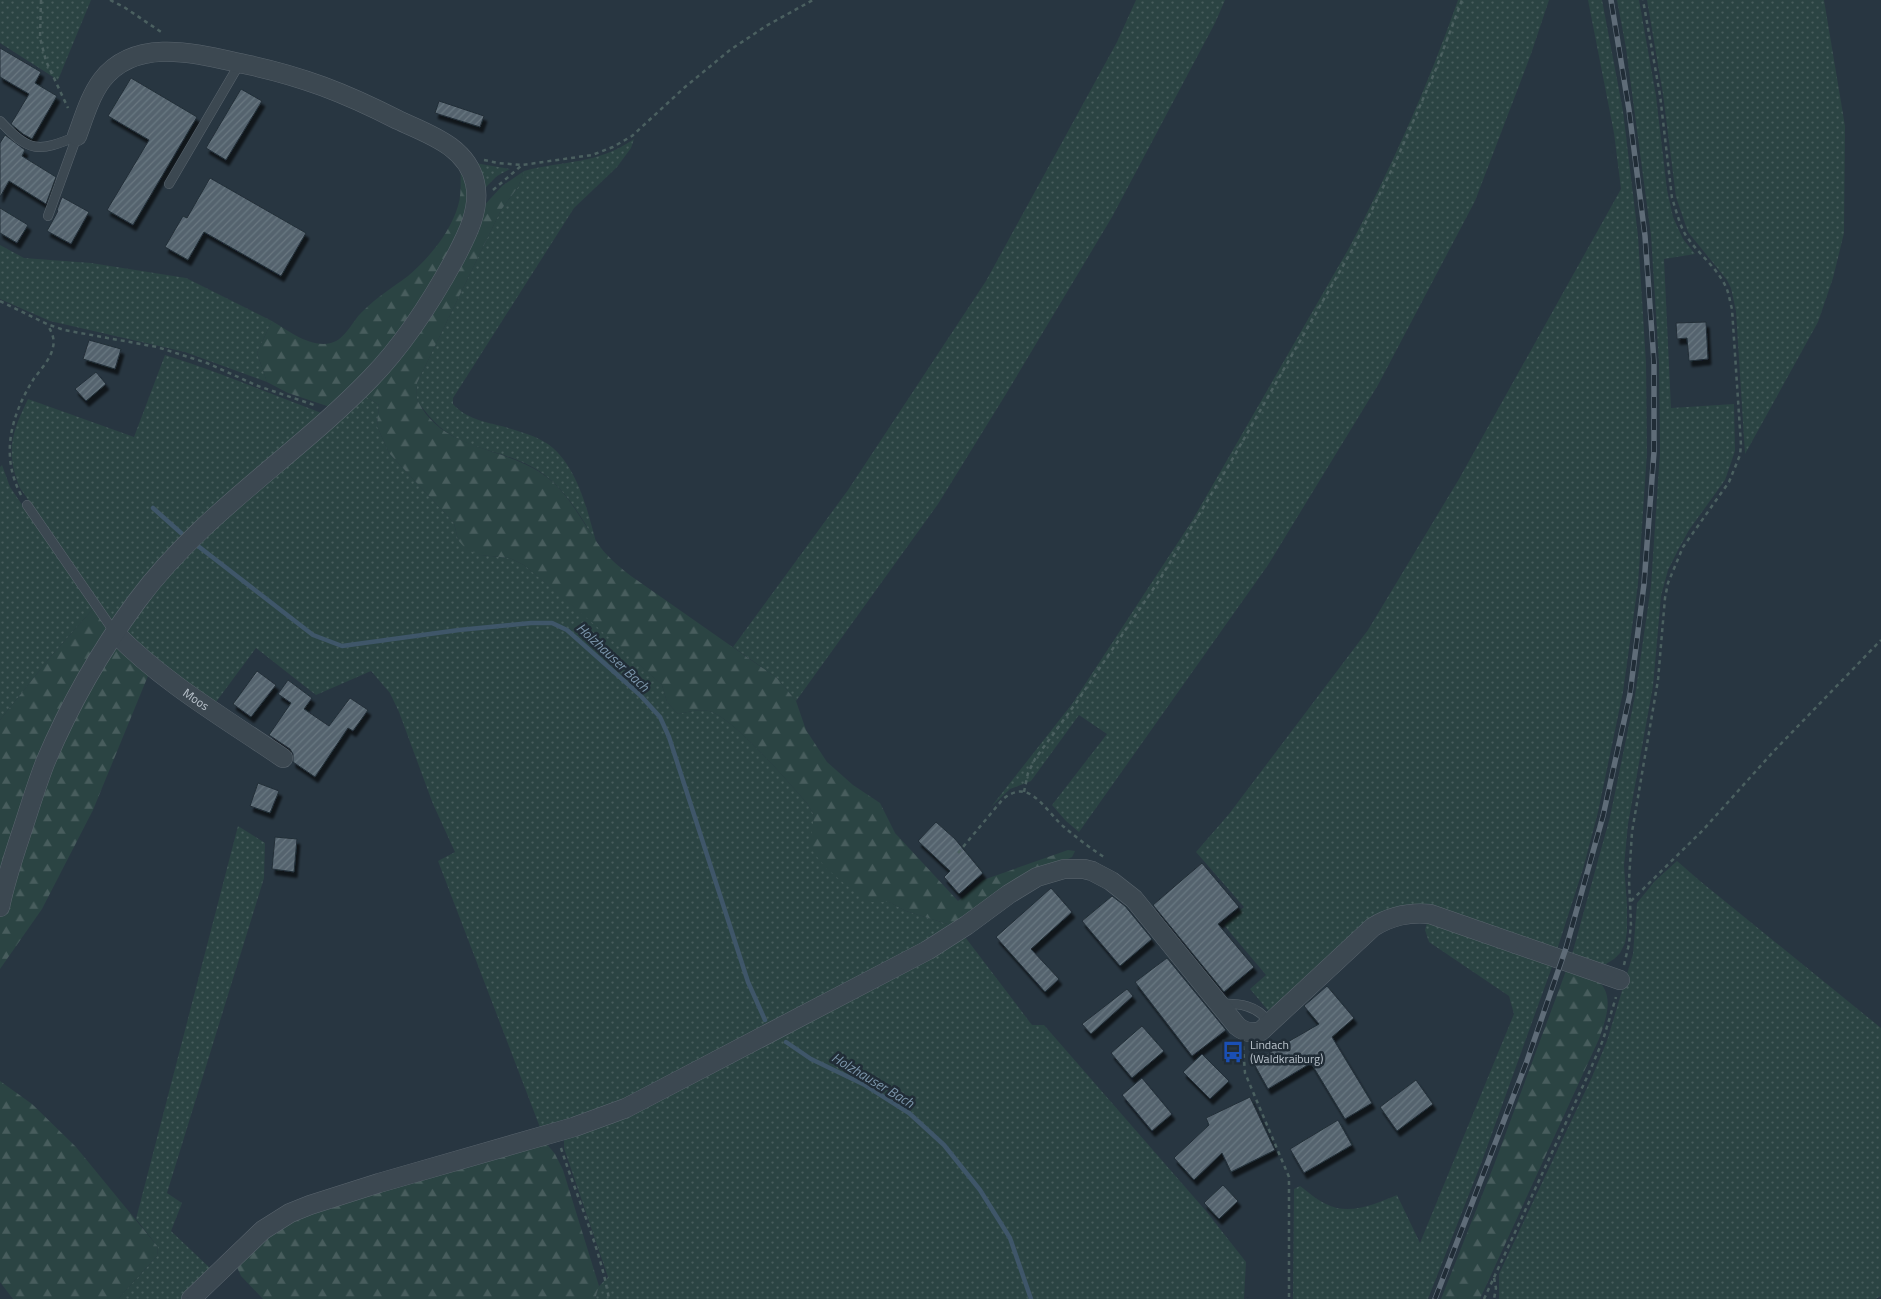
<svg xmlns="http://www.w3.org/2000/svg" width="1881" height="1299" font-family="'Titillium Web',sans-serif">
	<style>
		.grass { fill: url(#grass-dots) }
		.forest { fill: url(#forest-firs) }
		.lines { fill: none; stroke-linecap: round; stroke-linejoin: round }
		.stream { stroke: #3f5669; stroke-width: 4.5 }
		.building { fill: url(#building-hatch); stroke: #232f38; filter: url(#shadow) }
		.service-casing { stroke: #5a656e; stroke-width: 10 }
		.minor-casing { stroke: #5a656e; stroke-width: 20 }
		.path { stroke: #4b6060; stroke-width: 2.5; stroke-dasharray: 4 4; stroke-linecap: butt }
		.service { stroke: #3c4851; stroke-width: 9 }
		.minor { stroke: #3c4851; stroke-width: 19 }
		.rail-casing { stroke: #5f6c78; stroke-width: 5.5 }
		.rail { stroke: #212d37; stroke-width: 4; stroke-dasharray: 11; stroke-linecap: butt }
		.labels { text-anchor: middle; stroke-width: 5; stroke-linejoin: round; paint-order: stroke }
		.street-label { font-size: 12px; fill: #b9c2cb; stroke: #212d37 }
		.poi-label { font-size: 12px; fill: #b9c2cb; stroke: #212d37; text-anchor: start }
		.water-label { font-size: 14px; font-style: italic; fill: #7c96ac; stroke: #212d37 }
	</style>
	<defs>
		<pattern id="grass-dots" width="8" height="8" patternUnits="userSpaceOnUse" patternTransform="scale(1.25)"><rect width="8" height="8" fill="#2b4443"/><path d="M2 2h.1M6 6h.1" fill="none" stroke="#485d5d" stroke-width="1.8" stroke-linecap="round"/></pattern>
		<pattern id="forest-firs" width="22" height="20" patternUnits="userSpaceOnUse" patternTransform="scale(1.25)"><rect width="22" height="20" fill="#2b4443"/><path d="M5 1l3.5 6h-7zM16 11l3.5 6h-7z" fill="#485d5d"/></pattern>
		<pattern id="building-hatch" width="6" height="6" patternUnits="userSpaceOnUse" patternTransform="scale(1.25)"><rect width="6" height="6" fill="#54636e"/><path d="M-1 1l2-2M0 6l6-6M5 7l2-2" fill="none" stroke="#6a7881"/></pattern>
		<filter id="shadow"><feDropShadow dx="3" dy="5.5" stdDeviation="1" flood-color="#0009"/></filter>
	</defs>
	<rect width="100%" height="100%" fill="#283641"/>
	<g class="grass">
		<polygon points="0,0 91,0 58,80 0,43"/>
		<polygon points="1136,0 1225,0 1215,23 1112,217 1006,394 938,504 796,701 777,678 733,647 848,490 986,281 1117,42"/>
		<path d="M1458,0H1549L1531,54L1475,201L1378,385L1268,565L1079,832L1066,821L1052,805L1107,734L1079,715L1031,781L1010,789L991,807L1072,704L1192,521L1349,248C1391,168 1428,86 1458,0Z"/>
		<polygon points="1588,0 1602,0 1623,111 1638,236 1646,363 1647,453 1638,584 1623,692 1598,812 1583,869 1556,953 1407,909 1272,1015 1250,989 1266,975 1224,925 1244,907 1196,852 1229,814 1368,630 1459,479 1621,189 1614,133"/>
		<polygon points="1617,0 1639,0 1656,96 1667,190 1673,217 1683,239 1695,254 1664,259 1671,408 1734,404 1735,451 1725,480 1689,530 1678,550 1668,570 1661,596 1653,686 1628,824 1624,866 1627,905 1627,931 1625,943 1620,953 1614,959 1606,964 1597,966 1571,958 1610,817 1635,696 1651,586 1660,452 1659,362 1651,235 1626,48"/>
		<polygon points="1647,0 1824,0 1845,126 1844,233 1833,278 1818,322 1745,454 1736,311 1731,288 1727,280 1688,232 1676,197 1663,94"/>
		<path d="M634,139L631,148L617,167L574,208L453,398V404C466,419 486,422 505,427C517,431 530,434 541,440C575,457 587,508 596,542C581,517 567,491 542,473C502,445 458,455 425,411C422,407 418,403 417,398C416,393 417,388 417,383L501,210L518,187L524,171C565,160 596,165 634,139Z"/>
		<polygon points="475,163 510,169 497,176 480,193"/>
		<polygon points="0,245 24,258 91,263 186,278 272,321 257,353 267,382 185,352 50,321 0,299"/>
		<path d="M165,355C219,372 271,394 324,414L365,396L379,405L377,426L389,453L454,523L458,540L480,555L510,558L524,565L596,625L662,685L667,702L678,714C688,712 699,709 709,711C733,717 788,782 807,803L814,815L813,827L866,901L889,902L906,911L954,926L655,1088L541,1130L438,861L455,852L433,804L399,712L390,693L371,671L316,695L256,648L213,706L115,625L20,488C5,452 12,432 28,399L134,437Z"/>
		<polygon points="2,465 10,487 93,609 52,655 0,720 0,467"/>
		<polygon points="238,826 265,843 264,878 167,1193 182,1203 171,1231 212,1270 184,1299 118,1299 157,1256 158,1247 136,1219"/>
		<polygon points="1677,861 1700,881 1881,1028 1881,1296 1876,1299 1499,1299 1499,1274 1592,1077 1607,1041 1633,954 1637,903 1655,881"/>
		<path d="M1428,919L1553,964L1482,1161L1428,1299H1293L1294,1189L1300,1186C1308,1192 1317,1200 1326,1204C1349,1216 1375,1204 1397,1195L1420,1243L1514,1014L1509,996L1429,942L1425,930Z"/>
		<polygon points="962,933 1032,1025 1044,1025 1206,1211 1246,1262 1244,1299 595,1299 599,1286 608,1277 564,1148 564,1140 575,1133"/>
	</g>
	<g class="forest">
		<path d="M461,168L479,211L502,186L524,171L518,187L501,210L417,383C417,388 416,397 418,401C442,450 501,446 541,473C567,490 579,517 596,541C605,555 618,566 631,576L777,678L796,701L806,730L827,762L853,785L880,803L895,833L958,901L983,880L1068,850L1075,851L1072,857L1056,865L954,926L906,911L889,902H866L826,868L810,848L814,815L807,803C788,782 733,717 709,711C699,709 688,712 678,714L667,702L662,685L595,625L524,565L510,558L480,555L466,549L458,540L454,523L389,453L377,426L379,405L365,396L342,411L288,393L267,382L257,353L272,321C289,331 310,348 331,343C346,339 352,321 363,311C376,298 393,287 408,276C429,258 450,233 458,206C462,194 460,180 461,168Z"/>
		<polygon points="93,609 150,671 93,810 42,909 0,969 0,720 52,655"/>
		<path d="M1567,968C1576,972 1590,974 1597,980C1616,995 1605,1021 1599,1039L1480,1299H1441L1494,1165Z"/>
		<polygon points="0,1081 32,1104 76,1147 158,1247 157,1256 118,1299 13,1299 0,1282"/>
		<polygon points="546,1143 555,1154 563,1170 599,1286 595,1299 263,1299 241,1276 236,1265 258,1241 307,1211"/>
	</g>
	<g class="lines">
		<g class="stream">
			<polyline points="153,508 181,533"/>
			<polyline points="198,546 313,635 342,646 459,630 531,623 552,623 567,630 640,695 660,717 669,737 748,982 765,1020"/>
			<polyline points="786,1042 811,1059 865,1085 909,1113 944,1145 980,1190 1010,1238 1031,1299"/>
		</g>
	</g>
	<g class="building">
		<polygon points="0,48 41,72 35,83 57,96 32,139 23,134 11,124 29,94 0,77"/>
		<polygon points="131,78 197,117 133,225 107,210 149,140 108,116"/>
		<polygon points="241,89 262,101 226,160 206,148"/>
		<polygon points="439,101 484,116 480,127 435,113"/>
		<polygon points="5,135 25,150 22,156 56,177 46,204 9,181 0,197 0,143"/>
		<polygon points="210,178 306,233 281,276 204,232 188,260 165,247 183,216 187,218"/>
		<polygon points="62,197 89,212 71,244 47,231 58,211 57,210"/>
		<polygon points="0,208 28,225 17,243 0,233"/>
		<polygon points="1706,322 1708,359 1689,361 1687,338 1677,339 1676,323"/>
		<polygon points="89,340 121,349 115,369 83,359"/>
		<polygon points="96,372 106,384 86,401 75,389"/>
		<polygon points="257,671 276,685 251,717 233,704"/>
		<polygon points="288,680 312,698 304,709 329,726 350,698 368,710 353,731 348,728 315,777 293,762 293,754 290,749 269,735 291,703 278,694"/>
		<polygon points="258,783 279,791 270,813 250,806"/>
		<polygon points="936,822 955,839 983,873 959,894 944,877 950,871 918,841"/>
		<polygon points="275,837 297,839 294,872 272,869"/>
		<polygon points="1202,863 1239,907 1218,924 1254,967 1224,992 1153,905"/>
		<polygon points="1051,888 1072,912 1031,949 1059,979 1045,992 996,937"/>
		<polygon points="1112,896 1125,906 1152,939 1120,966 1082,921"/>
		<polygon points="1167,958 1226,1030 1192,1056 1135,982"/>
		<polygon points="1327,986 1354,1018 1332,1037 1372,1103 1345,1119 1311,1063 1268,1089 1253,1062 1319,1024 1304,1006"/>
		<polygon points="1127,989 1133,996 1091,1034 1082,1024"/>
		<polygon points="1142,1026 1164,1051 1132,1078 1111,1053"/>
		<polygon points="1202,1054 1229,1081 1210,1099 1183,1072"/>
		<polygon points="1142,1078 1172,1114 1152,1131 1122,1095"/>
		<polygon points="1416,1080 1433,1104 1397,1131 1380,1107"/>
		<polygon points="1250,1097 1275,1150 1231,1172 1222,1153 1194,1180 1174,1158 1209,1125 1206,1118"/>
		<polygon points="1338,1120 1352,1145 1304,1173 1290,1149"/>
		<polygon points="1223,1185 1238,1201 1219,1219 1204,1203"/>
	</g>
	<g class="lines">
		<g class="service-casing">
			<g id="service">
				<path d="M0,121C29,152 38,153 77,136"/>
				<polyline points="169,184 240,63"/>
				<polyline points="48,216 77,136"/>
				<polyline points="27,505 115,633"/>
				<path d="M1219,1004C1238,1003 1258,1005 1269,1023"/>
			</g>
		</g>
		<g class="minor-casing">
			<g id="minor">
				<path id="s1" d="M115,633C164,683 226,719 283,758"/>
				<path d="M0,907C5,882 13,858 21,834C29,810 36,786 45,763C69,706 101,650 137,601C202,513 296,456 371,378C404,344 431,302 454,260C466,237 481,210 475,183C467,146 428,134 398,120C345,93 302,76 244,64C198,54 136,36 102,80C90,96 84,117 77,136"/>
				<path d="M191,1299L263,1230L290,1213L310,1205L379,1183L574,1127L626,1108L928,950L967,925L1009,894L1037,877L1064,869H1084L1092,871L1111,881L1134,899L1237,1026C1244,1032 1252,1034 1261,1031L1373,927C1391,916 1408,912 1430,914L1620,980"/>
			</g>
		</g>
		<g class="path">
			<polyline points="41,0 40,38 46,61 68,108"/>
			<polyline points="110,0 124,7 164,34"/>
			<polyline points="484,160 498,163 522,165 592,155 613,147 632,136 685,87 730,50 766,26 813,0"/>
			<polyline points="493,190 521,166"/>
			<polyline points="0,301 47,324 64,330 157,347 207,363 258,386 317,406"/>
			<path d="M21,495C0,455 11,416 33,380C40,370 51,359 53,347C55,340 52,332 48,326"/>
			<polyline points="1024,792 1028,773 1035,759 1076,703 1160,579 1229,465 1352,250 1396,161 1436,69 1462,0"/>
			<path d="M958,853L1003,799C1008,795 1016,790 1024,792C1038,794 1053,818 1064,827C1077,838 1090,848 1104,857"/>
			<polyline points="1631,901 1703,830 1773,752 1881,640"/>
			<path d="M1624,965L1629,944L1631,924L1629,880L1632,832L1658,680L1665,598L1668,583L1683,547L1729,482L1740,455L1741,445L1732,309C1730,302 1729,294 1726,287C1716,266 1697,253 1685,234C1679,223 1676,210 1672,198L1660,95L1643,0"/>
			<polyline points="1243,1046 1245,1073 1289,1177 1289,1299"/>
			<path d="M561,1148C577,1198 600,1247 609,1299"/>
			<polyline points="1494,1278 1496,1288 1494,1299"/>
			<polyline points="1484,1299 1588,1075 1603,1040 1616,997"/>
		</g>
		<use href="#service" class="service"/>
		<use href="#minor" class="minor"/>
		<g class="rail-casing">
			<polyline id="rail" points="1435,1299 1527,1061 1566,948 1603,816 1630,694 1644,584 1654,452 1654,362 1645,236 1629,110 1611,0"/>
		</g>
		<use href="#rail" class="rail"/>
	</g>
	<defs>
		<g id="bus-bare" transform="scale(1.725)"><path d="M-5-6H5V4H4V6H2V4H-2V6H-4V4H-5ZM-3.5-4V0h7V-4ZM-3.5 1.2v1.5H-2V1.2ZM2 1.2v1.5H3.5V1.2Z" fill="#1a4fb4" stroke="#212d37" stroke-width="2.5" paint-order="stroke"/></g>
	</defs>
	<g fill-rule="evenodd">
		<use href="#bus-bare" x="1233" y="1052"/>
	</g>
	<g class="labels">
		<g class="street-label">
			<text dy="4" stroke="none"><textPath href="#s1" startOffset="105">Moos</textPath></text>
		</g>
		<g class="poi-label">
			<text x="1250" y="1049">Lindach<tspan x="1250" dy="14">(Waldkraiburg)</tspan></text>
		</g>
		<g class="water-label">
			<text transform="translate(613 657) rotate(43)" y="5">Holzhauser Bach</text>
			<text transform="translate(873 1080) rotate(31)" y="5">Holzhauser Bach</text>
		</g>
	</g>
</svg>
